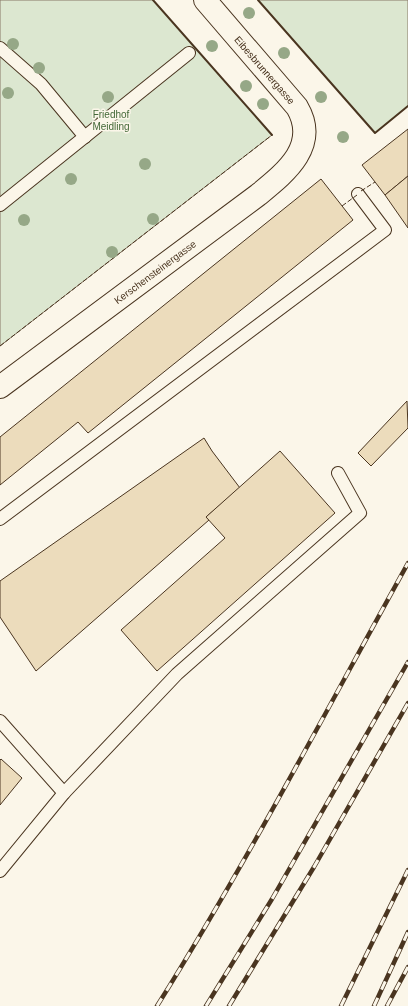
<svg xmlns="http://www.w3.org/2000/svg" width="408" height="1006" font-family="Arial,sans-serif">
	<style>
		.green { fill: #dce7d0; stroke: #887966 }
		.building { fill: #ecdcbc; stroke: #4a3520 }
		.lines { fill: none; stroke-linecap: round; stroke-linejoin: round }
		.lane-casing { stroke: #4a3520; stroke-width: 14 }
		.street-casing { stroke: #4a3520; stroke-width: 24 }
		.lane { stroke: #fbf6e9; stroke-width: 12 }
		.street { stroke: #fbf6e9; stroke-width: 22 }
		.rail-casing { stroke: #4a3520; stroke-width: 4.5 }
		.rail { stroke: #fbf6e9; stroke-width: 3; stroke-dasharray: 9; stroke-linecap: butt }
		.fence { stroke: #4a3520; stroke-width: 1; stroke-dasharray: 5 2; stroke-linecap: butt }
		.wall { stroke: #4a3520; stroke-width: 2 }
		.tree { fill: #96a887 }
		.labels { text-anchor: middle; stroke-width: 3; stroke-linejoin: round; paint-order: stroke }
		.street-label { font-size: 10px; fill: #4a3520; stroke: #fbf6e9 }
		.park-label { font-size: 10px; fill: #436837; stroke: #fbf6e9 }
	</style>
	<rect width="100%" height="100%" fill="#fbf6e9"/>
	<g class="green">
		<polygon points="0,0 153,0 272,135 0,346"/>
		<polygon points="258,0 408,0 408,106 375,133"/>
	</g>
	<g class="building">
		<polygon points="408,129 408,176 385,195 362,165"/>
		<polygon points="408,176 408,228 385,195"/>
		<polygon points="321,179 353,220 88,433 78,422 0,485 0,437"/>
		<polygon points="407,401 408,428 371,466 358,453"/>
		<polygon points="204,438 212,451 240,488 206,517 209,520 36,671 0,617 0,581"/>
		<polygon points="280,451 335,513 157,671 121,630 225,538 206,517"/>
		<polygon points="1,759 22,778 0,805 0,760"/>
	</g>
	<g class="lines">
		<g class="lane-casing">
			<g id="lane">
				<polyline points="0,48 41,84 85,137"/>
				<polyline points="0,205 189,53"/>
				<polyline points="0,519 385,230 358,194"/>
				<polyline points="0,721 64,793"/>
				<polyline points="0,871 64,793 177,674 360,513 338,473"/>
			</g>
		</g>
		<g class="street-casing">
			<g id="street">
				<path id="s1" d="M0,387L258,195C285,173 320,146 297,107L205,0"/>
			</g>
		</g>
		<use href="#lane" class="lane"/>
		<use href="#street" class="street"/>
		<g class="rail-casing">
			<g id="rail">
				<path d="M157,1006C247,862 326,711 408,563"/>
				<polyline points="206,1006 272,899 408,662"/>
				<polyline points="229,1006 314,867 408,703"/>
				<polyline points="341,1006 408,870"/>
				<polyline points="374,1006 408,932"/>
				<polyline points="387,1006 408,967"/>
			</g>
		</g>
		<use href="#rail" class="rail"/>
		<g class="fence">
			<polyline points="361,191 375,182"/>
			<polyline points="342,206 357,195"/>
			<polyline points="0,346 272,135"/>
		</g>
		<g class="wall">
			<polyline points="153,0 272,135"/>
			<polyline points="258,0 375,133 408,106"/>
		</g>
	</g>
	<g class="tree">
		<circle cx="249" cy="13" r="6"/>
		<circle cx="13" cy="44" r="6"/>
		<circle cx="212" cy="46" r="6"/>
		<circle cx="284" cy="53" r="6"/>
		<circle cx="39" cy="68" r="6"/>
		<circle cx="246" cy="86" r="6"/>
		<circle cx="8" cy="93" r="6"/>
		<circle cx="108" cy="97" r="6"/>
		<circle cx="321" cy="97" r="6"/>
		<circle cx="263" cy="104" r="6"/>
		<circle cx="343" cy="137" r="6"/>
		<circle cx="145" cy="164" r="6"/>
		<circle cx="71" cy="179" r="6"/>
		<circle cx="153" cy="219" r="6"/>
		<circle cx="24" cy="220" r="6"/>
		<circle cx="112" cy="252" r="6"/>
	</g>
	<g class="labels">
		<g class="street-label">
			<text transform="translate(265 70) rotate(49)" y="4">Eibesbrunnergasse</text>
			<text dy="4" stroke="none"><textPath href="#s1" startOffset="193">Kerschensteinergasse</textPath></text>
		</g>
		<g class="park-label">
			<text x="111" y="118">Friedhof<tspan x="111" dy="12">Meidling</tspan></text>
		</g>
	</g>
</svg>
